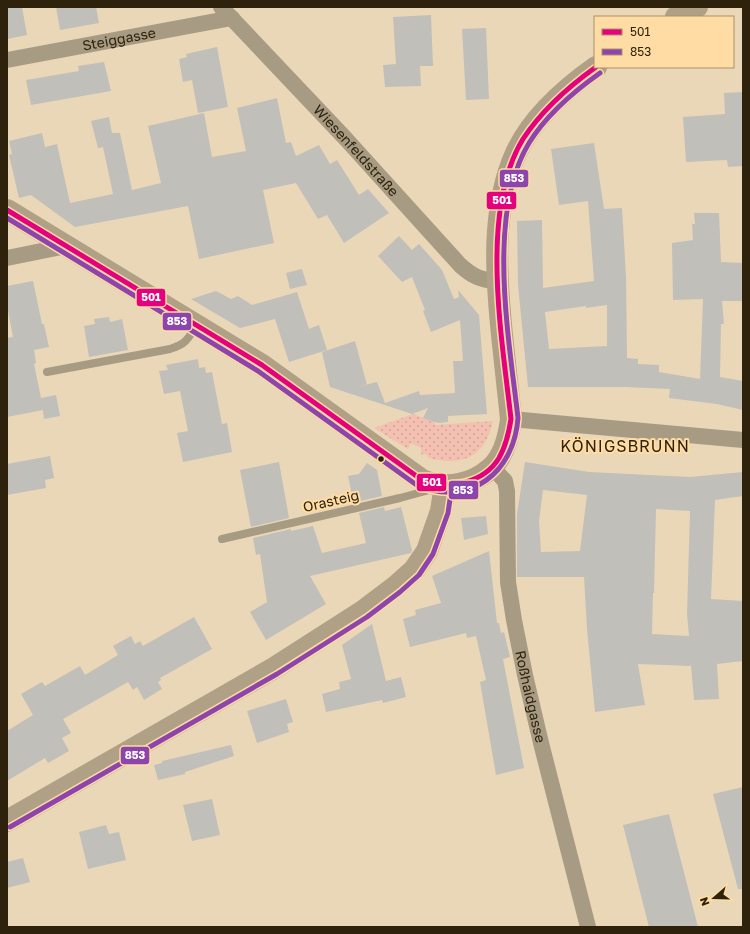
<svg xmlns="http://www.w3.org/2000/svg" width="750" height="934" font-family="'Golos Text',sans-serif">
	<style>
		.park { fill: url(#park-dots) }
		.building { fill: #c1bfba; fill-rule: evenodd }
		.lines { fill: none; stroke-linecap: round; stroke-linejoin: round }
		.lane { stroke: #a89b83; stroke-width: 8 }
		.street { stroke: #a89b83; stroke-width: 16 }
		.secondary { stroke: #b0a186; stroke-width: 22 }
		.bus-1-casing { stroke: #fedca4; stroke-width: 8 }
		.bus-2-casing { stroke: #fedca4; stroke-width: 8 }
		.bus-1 { stroke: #e5007d; stroke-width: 5 }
		.bus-2 { stroke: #8e44ad; stroke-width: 5 }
		.bus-dot { fill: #2f220c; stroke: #fedca4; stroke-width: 1.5 }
		.labels { text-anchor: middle; stroke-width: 4; stroke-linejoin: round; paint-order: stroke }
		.street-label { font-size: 14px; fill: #2f220c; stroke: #fedca4 }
		.quarter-label { font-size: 16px; letter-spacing: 1px; fill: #2f220c; stroke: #fedca4 }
		.line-badge { stroke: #fedca4; stroke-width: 1.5 }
		.badge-label { font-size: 11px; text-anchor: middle; font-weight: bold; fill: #fff }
	</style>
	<defs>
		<pattern id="park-dots" width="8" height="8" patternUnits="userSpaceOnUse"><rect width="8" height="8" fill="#f3c0b1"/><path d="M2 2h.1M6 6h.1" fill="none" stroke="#d1a597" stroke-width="1.8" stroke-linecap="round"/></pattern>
	</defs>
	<rect width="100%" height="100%" fill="#ead7b8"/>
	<path class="park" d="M413,414L435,422V425L493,421C485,457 463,467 428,458L427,455L421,454V448L411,443L408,449L374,428Z"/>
	<g class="building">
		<polygon points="7,7 22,7 27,35 7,39"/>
		<polygon points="56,7 96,7 99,23 60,30"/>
		<polygon points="431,15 433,66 420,66 421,86 385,87 383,65 396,64 393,17"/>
		<polygon points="486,28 489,99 466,100 462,29"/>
		<polygon points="217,47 228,107 198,113 192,80 183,82 179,59 187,57 186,54"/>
		<polygon points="104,62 111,91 31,105 26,80 79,71 78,66"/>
		<polygon points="743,92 743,166 728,167 727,160 686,162 683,117 725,114 724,93"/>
		<polygon points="277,98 286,143 291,142 296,156 319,145 330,164 337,160 359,195 368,189 389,213 344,243 327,215 318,219 296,183 263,190 274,243 199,259 188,206 75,227 31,195 19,198 9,155 12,154 9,141 42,133 45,147 57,144 70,203 113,194 103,147 98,148 91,121 109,117 112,133 120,133 132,190 161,183 148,126 204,113 212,157 246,151 237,108"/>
		<path d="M594,143L604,209L622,208L626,276L627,358L638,359V364L659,365V372L700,379L703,299L673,300L672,243L693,240L692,224H695L694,213H719L721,262L743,263V301H722L724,324H721L720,377L743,381V410L717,404L669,398L670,389L625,387H528L518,285L517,221L542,220L543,288L594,281L588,201L559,205L551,149ZM607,305V346L549,349L545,312L586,306V308Z"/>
		<polygon points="399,236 412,250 419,244 442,270 454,299 459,297 458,290 479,315 487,414 448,416 448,422 438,423 423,418 428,408 412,414 330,387 322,352 355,341 367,385 361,386 377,382 385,403 419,391 420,395 455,393 453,361 463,361 460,320 431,332 423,311 425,310 412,277 402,282 378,256"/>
		<polygon points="302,269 307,285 290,289 286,273"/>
		<polygon points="33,281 42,324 44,324 49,347 34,350 36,363 34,364 41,398 56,395 60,416 44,419 43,410 7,417 7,338 13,337 7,306 7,286"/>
		<polygon points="216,291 231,299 238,296 252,305 297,292 309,329 319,325 327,350 289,362 275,319 240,328 191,299"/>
		<polygon points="109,317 110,322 122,319 128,350 89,357 84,326 95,324 94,319"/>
		<polygon points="198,359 199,368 205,367 206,373 212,372 222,424 227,423 232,452 183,462 177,433 188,431 180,391 164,394 159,371 168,370 166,365"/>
		<polygon points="50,456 54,478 45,480 46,488 7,495 7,464"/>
		<polygon points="279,462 289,518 251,527 240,470"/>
		<path d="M525,462L589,472L690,477L743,472V496L715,500L711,599L743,601V661L717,664L719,699L694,700L691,666L638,664L645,705L595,712L587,629L584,577H517V514ZM543,490L587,495L580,551L541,552L539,521ZM656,509L690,511L687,614L689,636L652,634L653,593H654Z"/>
		<polygon points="367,463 377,470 382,496 356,502 355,499 353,500 348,476 359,474"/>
		<polygon points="384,507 385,511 401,507 412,550 411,553 310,576 326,604 266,640 250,612 267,602 260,554 256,555 253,538 291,529 291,531 313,526 322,553 366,543 359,513"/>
		<polygon points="486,516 488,534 464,540 461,518"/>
		<polygon points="489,551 497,623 499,623 501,633 504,632 510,657 503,659 524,768 496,775 480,682 486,680 476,636 467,638 466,633 410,647 403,619 416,615 415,610 441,603 432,576"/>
		<polygon points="194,617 212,649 160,678 161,680 158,682 162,689 144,700 137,687 133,690 128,682 63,719 71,733 62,738 69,751 48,763 45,758 7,781 7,731 33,715 21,694 42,682 45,686 80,666 85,675 118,655 113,646 131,636 135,644 140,641 143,646"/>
		<polygon points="372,624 386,681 401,677 406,697 383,703 382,700 326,712 322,694 340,689 339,682 351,679 342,645"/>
		<polygon points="286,699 293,722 287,724 289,732 257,743 247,711"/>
		<polygon points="231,745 234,756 185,772 185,774 158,780 154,765 162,763 162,761"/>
		<polygon points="743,787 743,889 738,889 713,794"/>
		<polygon points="212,799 220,835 192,841 183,805"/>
		<polygon points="669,814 698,927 649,927 623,825"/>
		<polygon points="106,825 109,834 119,832 126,860 88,869 79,832"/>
		<polygon points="23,858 30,882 7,888 7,862"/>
	</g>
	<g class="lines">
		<g class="lane">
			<path d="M47,372L170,349C186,344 188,339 196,326"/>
			<polyline points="222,539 400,498 433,489"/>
		</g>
		<g class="street">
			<path id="s1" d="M221,7L345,138L460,265C473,277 480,279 497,282"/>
			<path id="s2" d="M7,60L232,18"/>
			<polyline points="7,258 66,246"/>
			<polyline points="511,419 743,440"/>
			<path id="s3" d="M492,467L505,481L507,491L508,582L514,620L525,675L541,743L588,927"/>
		</g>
		<g class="secondary">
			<polyline points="676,17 697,7"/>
			<path d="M7,210L262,365L422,480C446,490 472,485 491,468C504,456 509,435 511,419C508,391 505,363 502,335C496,275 491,209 516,153C532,118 565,89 596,67"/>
			<polyline points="7,821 274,668 363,611 396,586 414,570 427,551 441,511 445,485"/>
		</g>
		<g class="bus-1-casing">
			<path id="bus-1" d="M7,210L262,365L422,480C449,489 483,484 499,458C506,446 509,432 511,419C502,338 479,211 523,139C542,110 568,87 596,67"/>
		</g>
		<g class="bus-2-casing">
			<g id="bus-2">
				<path d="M7,218L258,371L418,486C471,507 514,472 518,418C509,339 486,214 529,143C547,114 573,92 600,73"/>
				<polyline points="10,827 277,674 367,617 400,592 419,575 433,554 448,513 452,486"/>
			</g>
		</g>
		<use href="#bus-1" class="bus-1"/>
		<use href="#bus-2" class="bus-2"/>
	</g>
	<circle class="bus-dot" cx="381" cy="459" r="3.5"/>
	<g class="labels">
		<g class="street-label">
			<text dy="5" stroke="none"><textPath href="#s2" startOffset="114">Steiggasse</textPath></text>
			<text dy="5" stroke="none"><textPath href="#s1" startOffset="197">Wiesenfeldstraße</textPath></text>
			<text transform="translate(331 501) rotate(-13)" y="5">Orasteig</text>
			<text dy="5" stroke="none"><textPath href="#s3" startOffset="237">Roßhaidgasse</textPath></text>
		</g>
		<g class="quarter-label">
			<text x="625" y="452">KÖNIGSBRUNN</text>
		</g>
	</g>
	<g class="line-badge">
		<rect x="499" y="169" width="30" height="19" rx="4" fill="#8e44ad"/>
		<rect x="486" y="191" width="31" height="19" rx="4" fill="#e5007d"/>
		<rect x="136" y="288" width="30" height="19" rx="4" fill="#e5007d"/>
		<rect x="162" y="312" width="30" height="19" rx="4" fill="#8e44ad"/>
		<rect x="416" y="473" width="31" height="19" rx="4" fill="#e5007d"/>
		<rect x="448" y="480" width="31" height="20" rx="4" fill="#8e44ad"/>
		<rect x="120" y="746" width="30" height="19" rx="4" fill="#8e44ad"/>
	</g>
	<g class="badge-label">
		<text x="514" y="182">853</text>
		<text x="502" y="204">501</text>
		<text x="151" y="301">501</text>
		<text x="177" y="325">853</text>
		<text x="432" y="486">501</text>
		<text x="463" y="494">853</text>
		<text x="135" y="759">853</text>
	</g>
	<rect width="750" height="934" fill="none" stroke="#2f220c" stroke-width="16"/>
	<rect x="594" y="16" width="140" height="52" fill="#fedca4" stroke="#ab9267"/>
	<rect x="602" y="29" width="20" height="6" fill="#e5007d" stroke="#ab9267"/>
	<text x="630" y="36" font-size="12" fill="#2f220c">501</text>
	<rect x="602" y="49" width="20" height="6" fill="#8e44ad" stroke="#ab9267"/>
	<text x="630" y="56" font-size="12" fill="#2f220c">853</text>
	<g transform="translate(714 898) rotate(250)" stroke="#fedca4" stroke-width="3" paint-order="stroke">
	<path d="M0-3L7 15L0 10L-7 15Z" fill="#2f220c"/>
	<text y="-6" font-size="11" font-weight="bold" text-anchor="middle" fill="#2f220c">N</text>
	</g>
</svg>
